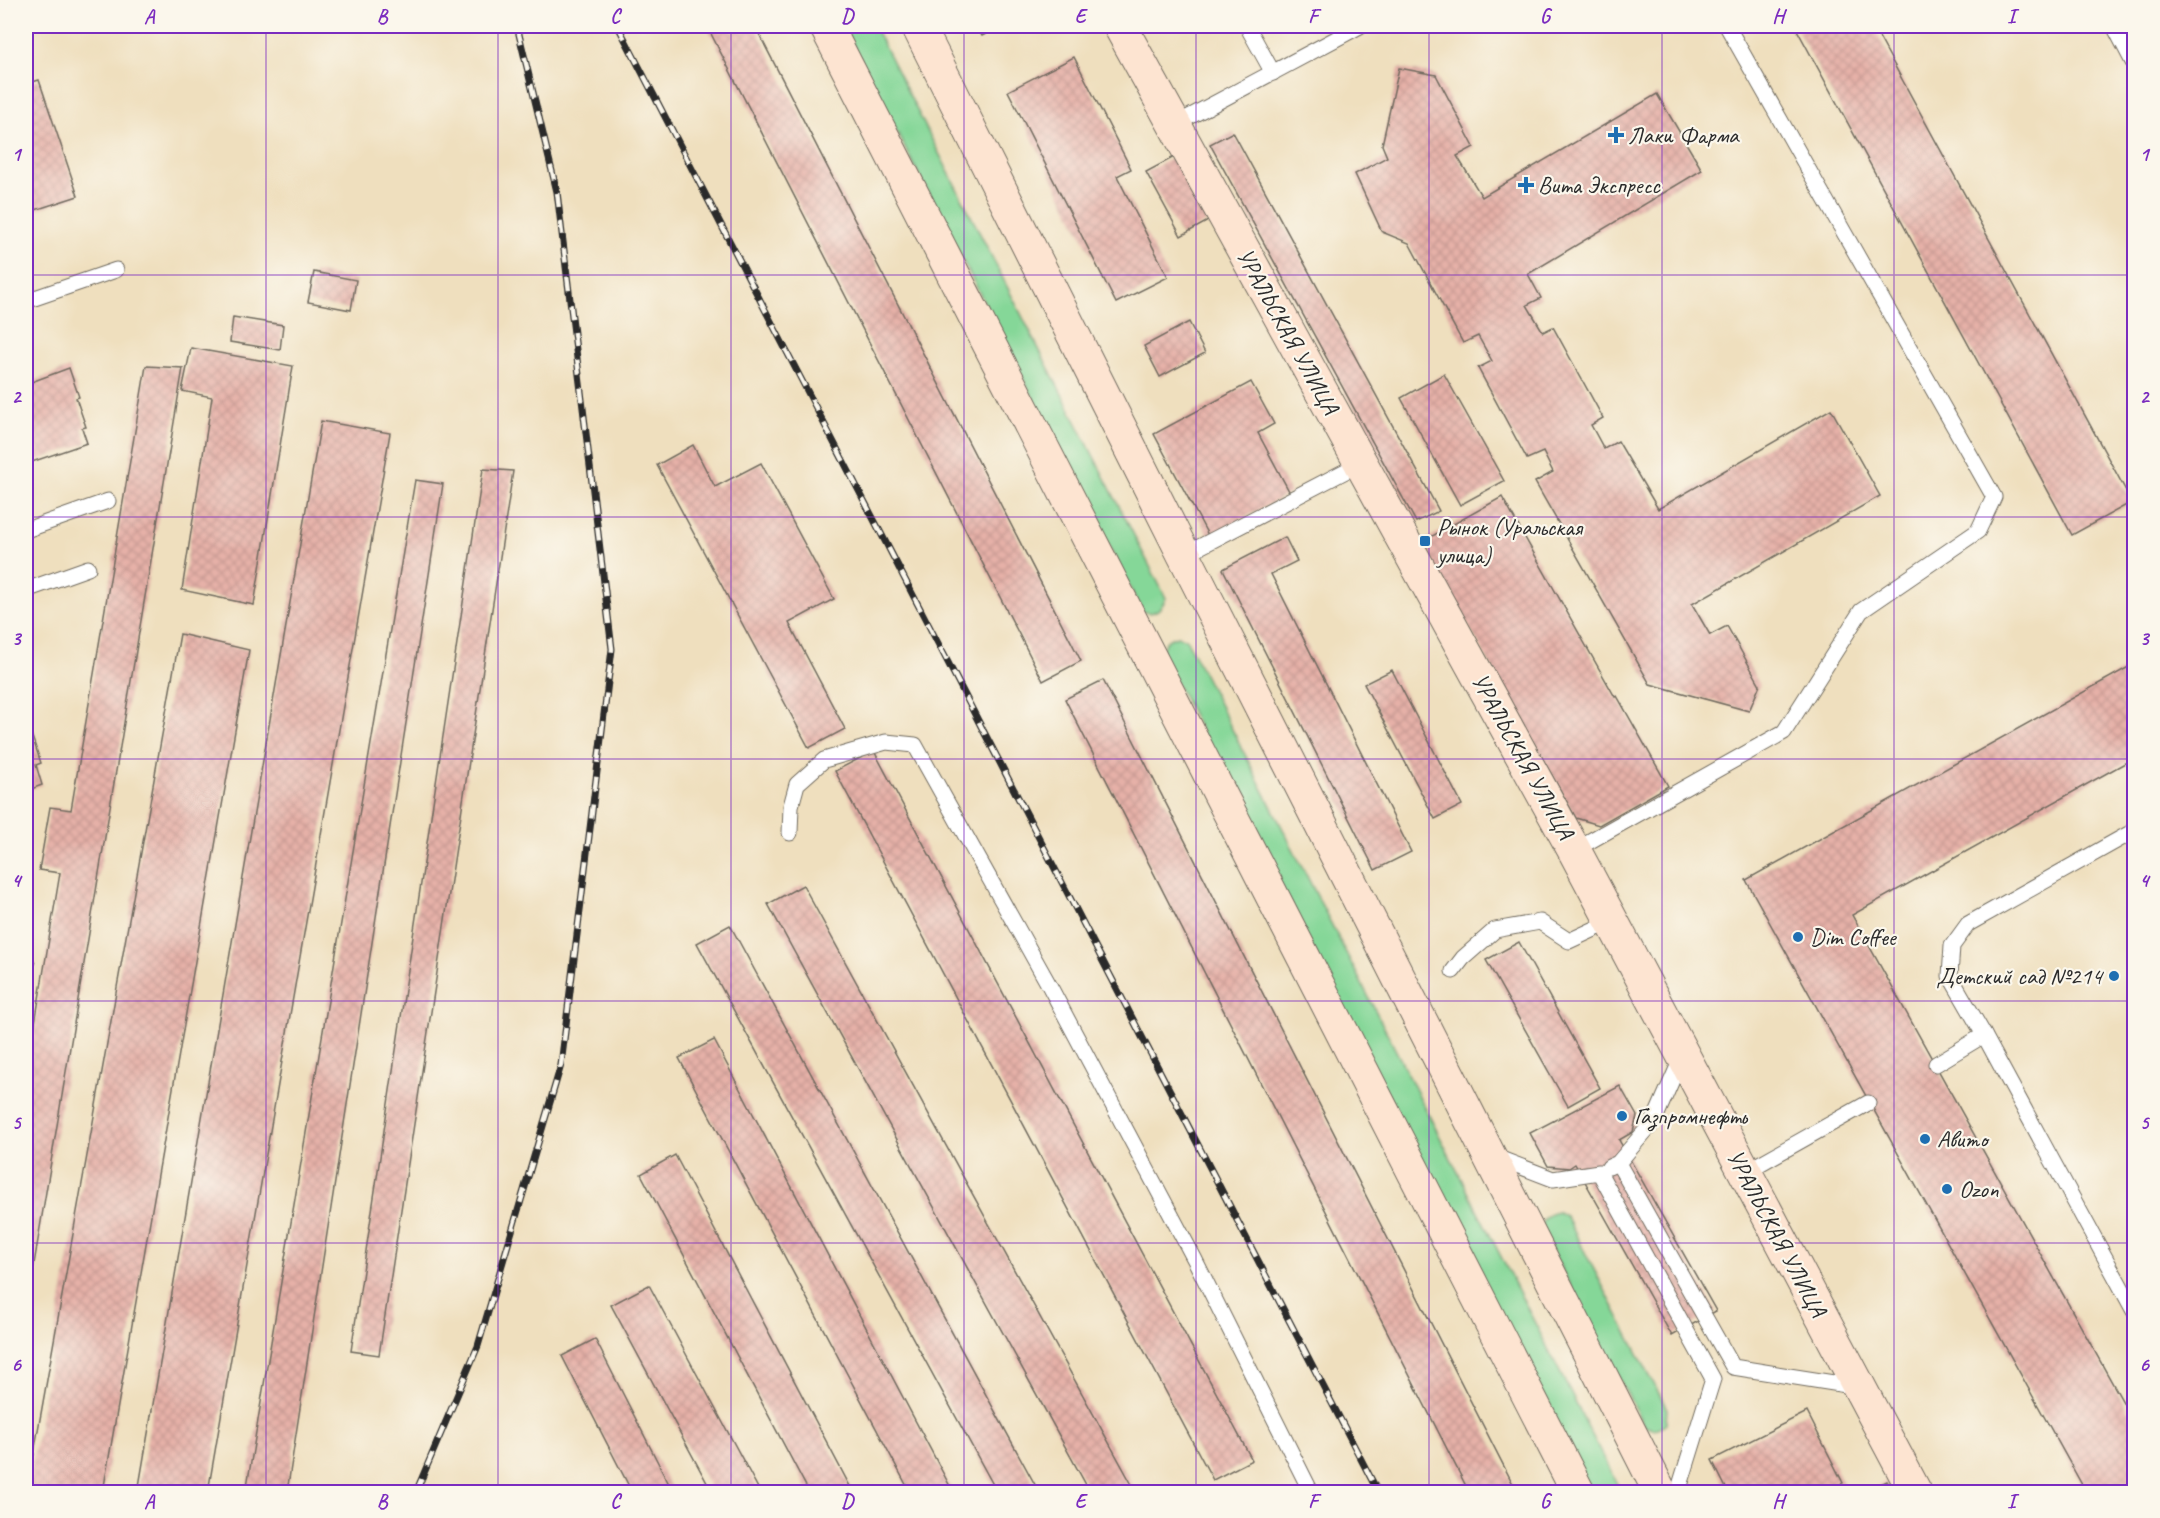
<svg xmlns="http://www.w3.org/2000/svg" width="2160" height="1518" font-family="Caveat,sans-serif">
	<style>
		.green { fill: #85d798; stroke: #588162; stroke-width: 1.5 }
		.building { fill: url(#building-cross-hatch) }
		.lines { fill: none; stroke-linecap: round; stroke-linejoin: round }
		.service-casing { stroke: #706a5e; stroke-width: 17 }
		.secondary-casing { stroke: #706a5e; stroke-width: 35 }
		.service { stroke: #fff; stroke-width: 15 }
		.secondary { stroke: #fde4d1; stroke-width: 33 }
		.rail-casing { stroke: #2b2b2b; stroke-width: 7 }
		.rail { stroke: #fbf7ec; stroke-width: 4.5; stroke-dasharray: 14; stroke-linecap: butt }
		.grid { fill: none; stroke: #7b2cbf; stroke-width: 1.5; stroke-opacity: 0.55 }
		.poi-dot { fill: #1f6fb2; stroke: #fbf7ec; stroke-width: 2 }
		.labels { text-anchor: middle; stroke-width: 4.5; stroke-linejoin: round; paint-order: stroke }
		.poi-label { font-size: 24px; fill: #2b2b2b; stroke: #fbf7ec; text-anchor: start }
		.street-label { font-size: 24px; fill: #2b2b2b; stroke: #fbf7ec }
		.neatline { fill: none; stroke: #7b2cbf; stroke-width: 2 }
		.grid-label { font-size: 20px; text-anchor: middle; font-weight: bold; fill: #7b2cbf }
	</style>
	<defs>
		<pattern id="building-cross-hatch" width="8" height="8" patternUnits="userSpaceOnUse" patternTransform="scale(1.5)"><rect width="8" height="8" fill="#e6b1a8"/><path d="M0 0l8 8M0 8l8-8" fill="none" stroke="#c59891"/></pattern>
	</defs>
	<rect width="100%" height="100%" fill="#fbf7ec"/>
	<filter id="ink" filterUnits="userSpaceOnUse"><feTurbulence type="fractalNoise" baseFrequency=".0167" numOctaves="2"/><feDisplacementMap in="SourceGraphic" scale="12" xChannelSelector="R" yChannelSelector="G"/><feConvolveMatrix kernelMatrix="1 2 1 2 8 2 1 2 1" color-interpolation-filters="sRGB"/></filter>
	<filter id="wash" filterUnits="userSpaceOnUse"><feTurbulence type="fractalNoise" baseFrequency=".008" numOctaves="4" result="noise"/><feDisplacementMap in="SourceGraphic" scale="24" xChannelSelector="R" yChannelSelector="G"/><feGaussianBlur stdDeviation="1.35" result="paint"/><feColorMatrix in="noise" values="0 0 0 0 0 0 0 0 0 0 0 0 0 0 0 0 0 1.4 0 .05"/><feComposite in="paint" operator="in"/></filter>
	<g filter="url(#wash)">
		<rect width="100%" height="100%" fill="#efdfbe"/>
		<g class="green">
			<path d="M843,26H874L1166,598C1161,610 1154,616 1142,611Z"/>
			<path d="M1177,636L1186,639L1621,1492H1590L1161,653C1164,642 1167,639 1177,636Z"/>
			<path d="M1558,1212L1566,1216L1667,1409L1666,1423C1658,1430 1653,1430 1644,1426L1541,1230C1542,1218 1546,1214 1558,1212Z"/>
		</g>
		<g id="blocks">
			<g class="building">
				<polygon points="707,26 755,26 1081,661 1043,681"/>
				<polygon points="976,26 1001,26 982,36"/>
				<polygon points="1795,26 1873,26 2132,502 2072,535"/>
				<polygon points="1074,57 1131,169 1117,176 1168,277 1116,303 1008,91"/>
				<polygon points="1399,68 1436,75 1474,147 1457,156 1482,197 1657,94 1702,170 1528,274 1541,298 1527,305 1543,332 1553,327 1603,418 1591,425 1604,449 1618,441 1658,509 1831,409 1880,496 1692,604 1710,635 1727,626 1760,685 1749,711 1650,684 1535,482 1553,472 1543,452 1527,459 1478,368 1492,361 1478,336 1463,343 1409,243 1382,232 1355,174 1387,157 1382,145"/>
				<polygon points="39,80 78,196 26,213 26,84"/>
				<polygon points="1233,132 1439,511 1416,522 1210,144"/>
				<polygon points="1176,156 1210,220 1181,236 1146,172"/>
				<polygon points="314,272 356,280 351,310 308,302"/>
				<polygon points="233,317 283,325 280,350 230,342"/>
				<polygon points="1189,322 1205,353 1160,377 1144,346"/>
				<polygon points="191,348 293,366 254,605 182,590 212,397 182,391"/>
				<polygon points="146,366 183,368 26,1312 26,1077 60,873 39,870 50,807 71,810"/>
				<polygon points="69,368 79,397 76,398 86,427 82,428 87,443 26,464 26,384"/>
				<polygon points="1444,374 1504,481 1460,505 1401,398"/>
				<polygon points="1251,382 1274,424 1258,433 1290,493 1209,537 1154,434"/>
				<polygon points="321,421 390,433 208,1492 138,1492"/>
				<polygon points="693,445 715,487 761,463 834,599 789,623 845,729 809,748 657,465"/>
				<polygon points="483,469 513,471 379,1355 351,1351"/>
				<polygon points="415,480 443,484 287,1492 246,1492"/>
				<polygon points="1502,497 1615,697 1617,696 1668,786 1599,825 1576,818 1443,581 1418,544"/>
				<polygon points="1285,537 1297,561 1271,574 1411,852 1375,870 1223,569"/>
				<polygon points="180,634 249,650 103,1492 27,1492"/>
				<polygon points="2134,664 2134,758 1852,915 2134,1422 2134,1492 2086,1492 1746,880"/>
				<polygon points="1392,670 1462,805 1435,819 1364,684"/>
				<polygon points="1103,680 1517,1492 1469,1492 1065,699"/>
				<polygon points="26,719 41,763 36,765 42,785 26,791"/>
				<polygon points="874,751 1252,1460 1213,1480 835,771"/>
				<polygon points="803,885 1136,1492 1090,1492 768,904"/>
				<polygon points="730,925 1039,1492 997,1492 697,943"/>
				<polygon points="26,937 35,964 26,967"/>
				<polygon points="1519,942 1600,1088 1568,1106 1486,960"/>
				<polygon points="714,1040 953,1492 910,1492 679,1058"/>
				<polygon points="1620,1086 1637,1116 1633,1132 1619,1140 1716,1311 1672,1336 1575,1164 1569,1168 1548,1166 1530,1133"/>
				<polygon points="675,1155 853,1492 809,1492 641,1174"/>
				<polygon points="649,1285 760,1492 712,1492 611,1305"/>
				<polygon points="595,1339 673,1492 632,1492 562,1356"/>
				<polygon points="1807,1412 1843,1483 1824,1492 1728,1492 1712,1460"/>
				<polygon points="1887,1481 1893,1492 1865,1492"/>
			</g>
		</g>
	</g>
	<g filter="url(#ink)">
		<use href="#blocks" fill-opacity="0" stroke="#706a5e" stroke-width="1.5"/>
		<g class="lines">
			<g class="service-casing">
				<g id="service">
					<polyline points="1247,26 1273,73"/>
					<polyline points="2114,26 2134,64"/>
					<polyline points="1174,125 1360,26"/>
					<polyline points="26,301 116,270"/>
					<polyline points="26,530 108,501"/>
					<polyline points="1184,555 1361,463"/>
					<polyline points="26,590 88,568"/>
					<polyline points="790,833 791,806 797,784 824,760 886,742 915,745 1049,985 1195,1260 1311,1492"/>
					<polyline points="1574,850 1784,732 1861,611 1978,531 1994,497 1727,26"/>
					<polyline points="1453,971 1463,958 1495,930 1540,922 1569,941 1612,921"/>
					<polyline points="1984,1035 2134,1311"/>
					<polyline points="1936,1064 1984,1035 1950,976 1952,946 1968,924 2134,831"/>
					<polyline points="1493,1156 1553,1179 1599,1172 1713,1379 1678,1492"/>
					<polyline points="1618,1163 1733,1367 1859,1387"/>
					<polyline points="1609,1167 1618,1163 1654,1121 1682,1057"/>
					<polyline points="1745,1172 1868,1103"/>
				</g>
			</g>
			<g class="secondary-casing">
				<g id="secondary">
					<polyline points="826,26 1578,1492"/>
					<polyline points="918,26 1184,555 1660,1492"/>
					<polyline points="1120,26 1574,850 1915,1492"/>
				</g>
			</g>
			<use href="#service" class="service"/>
			<use href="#secondary" class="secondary"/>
			<g class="rail-casing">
				<g id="rail">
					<polyline points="618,26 1378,1492"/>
					<polyline points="416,1492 478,1346 561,1065 612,649 557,192 517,26"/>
				</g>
			</g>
			<use href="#rail" class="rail"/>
		</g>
	</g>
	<path class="grid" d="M266,26V1492M498,26V1492M731,26V1492M964,26V1492M1196,26V1492M1429,26V1492M1662,26V1492M1894,26V1492M26,275H2134M26,517H2134M26,759H2134M26,1001H2134M26,1243H2134"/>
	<g class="poi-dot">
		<path d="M1613 126h6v6h6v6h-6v6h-6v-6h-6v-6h6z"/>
		<path d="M1523 176h6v6h6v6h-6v6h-6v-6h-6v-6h6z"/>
		<rect x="1419" y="535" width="12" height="12" rx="3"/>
		<circle cx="1798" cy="937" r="6"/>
		<circle cx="2114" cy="976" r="6"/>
		<circle cx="1622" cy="1116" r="6"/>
		<circle cx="1925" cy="1139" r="6"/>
		<circle cx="1947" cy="1189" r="6"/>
	</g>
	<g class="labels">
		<g class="poi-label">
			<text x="1628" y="143">Лаки Фарма</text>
			<text x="1538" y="193">Вита Экспресс</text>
			<text x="1437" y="535">Рынок (Уральская<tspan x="1437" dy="28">улица)</tspan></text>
			<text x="1810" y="945">Dim Coffee</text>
			<text x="2102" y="984" text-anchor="end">Детский сад №214</text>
			<text x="1634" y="1124">Газпромнефть</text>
			<text x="1937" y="1147">Авито</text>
			<text x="1959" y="1197">Ozon</text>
		</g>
		<g class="street-label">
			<text transform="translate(1288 331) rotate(61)" y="8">УРАЛЬСКАЯ УЛИЦА</text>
			<text transform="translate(1523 756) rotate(61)" y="8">УРАЛЬСКАЯ УЛИЦА</text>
			<text transform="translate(1777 1233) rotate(62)" y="8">УРАЛЬСКАЯ УЛИЦА</text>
		</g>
	</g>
	<rect width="2160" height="1518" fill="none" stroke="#fbf7ec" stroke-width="66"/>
	<rect x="33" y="33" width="2094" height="1452" class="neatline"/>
	<g class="grid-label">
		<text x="149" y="23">A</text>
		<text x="382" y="23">B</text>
		<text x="615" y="23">C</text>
		<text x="847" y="23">D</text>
		<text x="1080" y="23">E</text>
		<text x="1313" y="23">F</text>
		<text x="1545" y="23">G</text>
		<text x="1778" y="23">H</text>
		<text x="2011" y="23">I</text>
		<text x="16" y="161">1</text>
		<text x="2144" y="161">1</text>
		<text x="16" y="403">2</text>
		<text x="2144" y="403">2</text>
		<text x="16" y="645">3</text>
		<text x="2144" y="645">3</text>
		<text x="16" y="887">4</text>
		<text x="2144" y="887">4</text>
		<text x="16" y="1129">5</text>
		<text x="2144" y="1129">5</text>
		<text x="16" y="1371">6</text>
		<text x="2144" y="1371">6</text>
		<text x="149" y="1508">A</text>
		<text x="382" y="1508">B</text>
		<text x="615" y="1508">C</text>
		<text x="847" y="1508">D</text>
		<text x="1080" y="1508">E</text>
		<text x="1313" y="1508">F</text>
		<text x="1545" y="1508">G</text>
		<text x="1778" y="1508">H</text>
		<text x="2011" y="1508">I</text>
	</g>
</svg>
